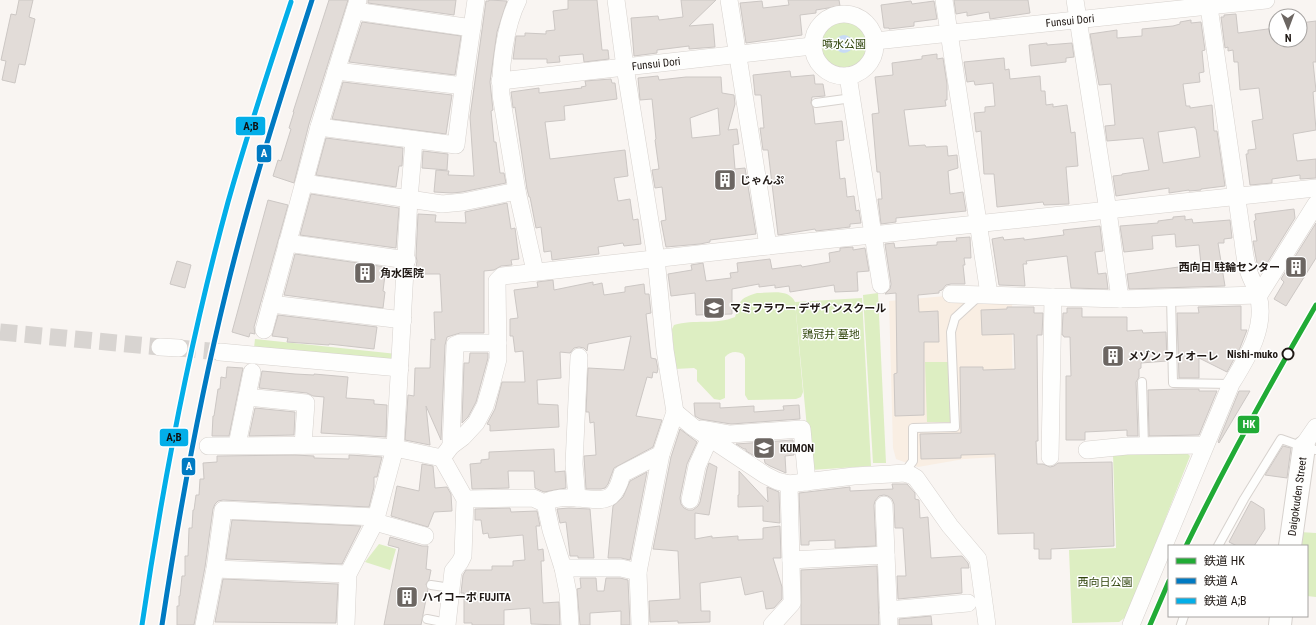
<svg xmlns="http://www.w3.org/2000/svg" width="1316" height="625" font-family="'Roboto Condensed','Noto Sans JP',sans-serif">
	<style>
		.industrial { fill: #f9eee3 }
		.green { fill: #ddeec2 }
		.water { fill: #c7daf6 }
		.building { fill: #e2dcd8; stroke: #ccc7c4; fill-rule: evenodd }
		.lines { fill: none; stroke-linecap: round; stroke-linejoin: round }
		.street-tunnel { stroke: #d8d4d1; stroke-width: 17; stroke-dasharray: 17 8; stroke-linecap: butt }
		.lane-casing { stroke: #d7d2ce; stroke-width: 10 }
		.street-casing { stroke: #d7d2ce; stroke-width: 18 }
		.secondary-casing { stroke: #d7d2ce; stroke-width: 24 }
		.lane { stroke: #fefefd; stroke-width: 8 }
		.street { stroke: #fefefd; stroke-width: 17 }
		.secondary { stroke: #fefefd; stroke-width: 22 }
		.rail-1-casing { stroke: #fff; stroke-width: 8 }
		.rail-2-casing { stroke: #fff; stroke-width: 8 }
		.rail-3-casing { stroke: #fff; stroke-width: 8 }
		.rail-1 { stroke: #21ab36; stroke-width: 5 }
		.rail-2 { stroke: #007ac2; stroke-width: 5 }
		.rail-3 { stroke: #03aee8; stroke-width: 5 }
		.stop-dot { fill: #fff; stroke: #201915; stroke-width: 2 }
		.labels { text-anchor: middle; stroke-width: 3; stroke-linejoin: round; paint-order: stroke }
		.street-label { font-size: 11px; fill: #201915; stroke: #fff }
		.park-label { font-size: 11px; fill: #2f440b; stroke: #fff }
		.poi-label { font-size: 11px; font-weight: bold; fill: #201915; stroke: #fff; text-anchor: start }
		.stop-label { font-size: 11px; font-weight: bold; fill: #201915; stroke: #fff; text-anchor: end }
		.line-badge { stroke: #fff; stroke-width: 1.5 }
		.badge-label { font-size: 11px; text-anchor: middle; font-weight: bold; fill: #fff }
		.pale-badge-label { font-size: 11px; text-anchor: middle; font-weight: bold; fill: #111 }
	</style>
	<rect width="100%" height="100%" fill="#f9f5f2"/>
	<polygon class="industrial" points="946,296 1012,300 1013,456 964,459 918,467 896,459 893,448 889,301"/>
	<g class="green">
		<circle cx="844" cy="44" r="26"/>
		<path d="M757,293C770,293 789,288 795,302L803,392L801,397L796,399L748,400L745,395V358L743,354C737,351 730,351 725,357V398L720,400L714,399L697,381V370L694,368L675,369L672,329L674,325C694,319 716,325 735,317C741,300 738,299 757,293Z"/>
		<polygon points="878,293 886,463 873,463 863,295"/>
		<polygon points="862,298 871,466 811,470 795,302"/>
		<polygon points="255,339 397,354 396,362 254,348"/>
		<polygon points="925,362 951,362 952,422 927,422"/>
		<polygon points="1184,450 1190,456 1127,616 1119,622 1072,623 1069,550 1116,548 1113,454"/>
		<polygon points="1300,532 1316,533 1316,597 1307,596 1307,546 1298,546"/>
		<polygon points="379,544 396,549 390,570 365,562"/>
	</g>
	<circle class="water" cx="844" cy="44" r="9"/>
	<g class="building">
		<polygon points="19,0 33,0 29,17 35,19 25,65 19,64 15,83 2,80 6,61 1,60 11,14 16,15"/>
		<polygon points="329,0 348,0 309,124 294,183 273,176 278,160 281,161 291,129 289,128 294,112 293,112"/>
		<polygon points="368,0 456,0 454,15 368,3"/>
		<polygon points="489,0 507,1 497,32 490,82 493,110 491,111 494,142 496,142 500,173 504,173 506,183 462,192 452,193 434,192 436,170 449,171 448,175 474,176 470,117 486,1 489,1"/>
		<polygon points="568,0 597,0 602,50 608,50 609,59 584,62 583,54 559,56 560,62 547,63 547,59 513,59 516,36 525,36 525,33 546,34 546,31 555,30 553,11 568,9"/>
		<polygon points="681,0 716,0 689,26 713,24 715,47 689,49 689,46 657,50 657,53 634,56 631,18 658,16 659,20 683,17"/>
		<polygon points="788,0 839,0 840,6 816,10 816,13 800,15 802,35 746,43 740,3 762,1 763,8 789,5"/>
		<polygon points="954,0 1028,0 1030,13 990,19 989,12 967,16 967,12 956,14"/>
		<polygon points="911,1 912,4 934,1 937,19 914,22 914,26 889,29 889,28 884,28 881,5"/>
		<polygon points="1236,14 1238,33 1275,28 1276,40 1303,40 1300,23 1316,21 1316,62 1313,62 1316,91 1313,92 1316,130 1293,134 1297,161 1316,159 1316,178 1300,179 1300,175 1272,179 1272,183 1250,185 1246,154 1248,154 1248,150 1256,149 1252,121 1263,119 1259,88 1240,90 1238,62 1234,62 1233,50 1228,51 1228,47 1225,48 1221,17 1224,17 1224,15"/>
		<path d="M1191,20V23L1201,22L1205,50L1202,51L1204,72L1199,73L1200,82L1183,84L1186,106H1190V108L1212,105L1214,131H1217L1225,186L1201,189V190L1189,191V190L1169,193V188L1116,196L1113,176L1122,175V174L1149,170L1143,138L1107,141L1105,126L1115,125L1111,84L1099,85L1090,34L1117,30V38L1142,36V29L1173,26L1180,24V22ZM1195,127V129H1196L1200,157L1163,163L1158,132Z"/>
		<polygon points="362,22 461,36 455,75 349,62"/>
		<polygon points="1047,43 1047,45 1072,43 1074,57 1066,58 1066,62 1031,66 1029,45"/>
		<polygon points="937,54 937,59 943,58 947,84 947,100 945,100 946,106 904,110 909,146 925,145 926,147 947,146 948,156 957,155 958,168 948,171 950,194 963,192 966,211 896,218 896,222 881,224 878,199 882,199 880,172 877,172 872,114 879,113 875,77 893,75 892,63 922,59 922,56"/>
		<polygon points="1004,58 1005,70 1009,69 1010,79 1040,76 1041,91 1045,91 1046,105 1053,104 1053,107 1067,105 1071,133 1075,132 1078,166 1066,167 1069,204 1044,205 1043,202 997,207 994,174 984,174 981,131 976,132 974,113 985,112 985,107 995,106 993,83 975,85 974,81 967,82 964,62"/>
		<polygon points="790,71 791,77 814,75 815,84 823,84 825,96 812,97 811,103 813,107 815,124 842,121 844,140 836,141 840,179 845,178 847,197 854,196 856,211 859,210 861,223 850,224 850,227 816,231 815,229 778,235 768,150 763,150 762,143 760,128 764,128 761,95 755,95 753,75"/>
		<path d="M658,76L659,80L686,77H721L722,93L734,95L735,104L728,130L737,129L739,144L733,145L735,169L745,168L756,234L710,240V242L700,244L666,247L661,221L666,220L662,187L655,188L652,170L659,169L655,140L656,139L652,99L640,100L638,78ZM718,108L720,135L692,138L690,118Z"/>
		<polygon points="611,79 612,83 615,83 617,99 564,106 565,120 545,122 550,159 625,150 628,176 614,178 618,201 630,199 633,220 638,219 641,244 624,246 623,243 598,247 599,254 552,260 551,251 544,252 541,227 536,228 530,197 529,197 527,189 515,107 513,108 511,92 539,88 539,93 582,88 581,87 586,86 585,81"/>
		<polygon points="343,82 452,95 446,134 332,119"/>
		<polygon points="326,138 403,148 402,166 399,166 396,187 316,175"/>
		<polygon points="423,151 448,154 447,170 422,168"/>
		<polygon points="311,194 399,208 396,248 300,235"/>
		<polygon points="268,200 288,205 254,327 255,334 250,333 249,337 232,332"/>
		<polygon points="507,203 511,229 515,228 519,259 511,260 512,265 501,266 494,270 484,271 484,333 460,333 447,337 445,345 441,440 426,406 430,445 405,440 408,395 414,396 415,368 430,368 431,339 435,340 434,312 442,312 440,274 415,274 417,261 416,256 418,214 436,215 435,222 466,223 465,212"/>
		<polygon points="1294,209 1295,218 1264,268 1258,269 1253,241 1257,241 1254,221 1256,220 1255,214"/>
		<polygon points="1185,216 1185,220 1192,219 1193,223 1230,220 1232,238 1224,239 1224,243 1218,243 1225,286 1129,289 1127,274 1201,264 1199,245 1176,247 1175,234 1152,236 1153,249 1124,252 1120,226 1158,223 1158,221 1173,219 1173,217"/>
		<polygon points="1316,223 1316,258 1286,306 1274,299 1284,282 1281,279"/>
		<polygon points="1100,226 1103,251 1095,252 1098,274 1106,273 1108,289 1071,288 1067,256 1026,261 1027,264 1023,264 1025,286 999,285 992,239 1003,237 1004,240 1024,238 1024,240 1064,235 1063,230"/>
		<polygon points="970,237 971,258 964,258 965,265 963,265 965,284 951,284 946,285 942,290 939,291 939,293 918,295 919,312 938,311 939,342 924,342 924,415 895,416 894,374 897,373 896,293 885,294 890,289 891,284 885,244 894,243 895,248 921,246 937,245 937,242 957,241 956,238"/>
		<polygon points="853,247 853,250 865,248 869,271 857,272 858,291 835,292 834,285 790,292 789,286 775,288 775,285 759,287 759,284 732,289 732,314 696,315 695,293 671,296 668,274 692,270 691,265 703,263 706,281 731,278 730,273 738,272 737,263 770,259 772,269 801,265 802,267 830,262 829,253 840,251 840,248"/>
		<polygon points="295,254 386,267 383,291 385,292 383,308 284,295"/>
		<polygon points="177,261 191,265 185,288 170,284"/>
		<polygon points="553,280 554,290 593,282 593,285 602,283 604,295 625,292 625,287 644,284 645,294 649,294 651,313 646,314 651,358 656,359 658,369 657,373 653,372 652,378 647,377 636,416 662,420 653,447 614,468 608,484 605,488 601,489 586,489 584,456 596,455 594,422 590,423 589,412 586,412 588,368 624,370 631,336 588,344 587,351 584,348 579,347 574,348 570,353 560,352 561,378 537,380 538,404 558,405 559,427 490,431 490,425 487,424 495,409 502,382 525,382 523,351 515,352 513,336 510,336 510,319 518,318 514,290 538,287 537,282"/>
		<polygon points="1241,306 1241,330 1247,330 1240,348 1227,372 1199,358 1199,378 1179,378 1177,313 1199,313 1198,307"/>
		<polygon points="1007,307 1034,307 1034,313 1043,313 1042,335 1037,335 1038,441 1036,441 1037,464 1043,464 1050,467 1054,466 1058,463 1112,462 1114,546 1051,549 1051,559 1039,559 1039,549 1034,549 1034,533 998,534 995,454 961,455 961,458 921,459 920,434 961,433 960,367 983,367 983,370 1015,369 1014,334 982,335 981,310 1007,309"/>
		<polygon points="1067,308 1082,308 1082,317 1127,317 1127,331 1142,330 1143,333 1166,332 1167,361 1141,363 1141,368 1139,369 1139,377 1136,382 1138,436 1127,436 1127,430 1085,432 1085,440 1066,440 1066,376 1071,376 1070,337 1064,337 1063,335 1062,335 1063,313 1067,313"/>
		<polygon points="278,315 377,327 374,349 329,344 329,345 287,342 288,338 272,336"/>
		<polygon points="470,353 488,353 488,358 476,402 468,417 462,423 464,363 469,363"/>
		<polygon points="227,367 243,368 229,436 212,436 213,416 214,416 218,389 220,389 221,377 226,378"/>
		<polygon points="262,371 295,374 314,375 314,374 348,377 346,398 374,400 374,404 387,405 386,437 321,433 324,397 313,396 307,393 259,388"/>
		<polygon points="1179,389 1199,389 1199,391 1217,391 1199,435 1149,436 1148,390"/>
		<polygon points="1239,391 1250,391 1219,443 1218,442"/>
		<polygon points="694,403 720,403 720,408 754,406 754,412 784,410 783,406 799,405 800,419 731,424 700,419 695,416"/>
		<polygon points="255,408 295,412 294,435 249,436"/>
		<polygon points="680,429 697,442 687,464 680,498 681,504 684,508 688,510 693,510 698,506 700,502 707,469 709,463 717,467 709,515 695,513 695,539 712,536 712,538 738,536 738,540 763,539 763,528 780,526 781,558 773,558 782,587 782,599 774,608 766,609 763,591 745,595 741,577 700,583 701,611 710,611 710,622 678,623 678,621 650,622 649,601 680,599 678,551 653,549 671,457"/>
		<polygon points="793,440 794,455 785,456 786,473 770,466 765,463 764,458 756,457 746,451 746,449 744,449 736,444"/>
		<polygon points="1283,446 1291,448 1287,478 1265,475"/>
		<polygon points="554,449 555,472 565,471 566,488 544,492 535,488 534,471 508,471 509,488 472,489 470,464 481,463 481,460 489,459 489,452"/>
		<polygon points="295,455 314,456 314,458 349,459 349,455 382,457 377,477 374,477 374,487 369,507 223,500 218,501 215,504 213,509 205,567 194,625 177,625 177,606 179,606 179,596 180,596 182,576 185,576 185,556 188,556 189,528 192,528 193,510 194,510 196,495 199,495 200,479 204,479 203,463 217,462 217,456"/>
		<polygon points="422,464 433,466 435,488 447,487 451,494 452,511 434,512 428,527 391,516 397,486 419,491"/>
		<polygon points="739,471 768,502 767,487 779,492 780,523 763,521 763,506 738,507 738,495 739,495"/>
		<polygon points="647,472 630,560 621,558 608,558 613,506 623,497 630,481"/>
		<polygon points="892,484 907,484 915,493 915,499 919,500 920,518 928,517 931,558 962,556 968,563 969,568 961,568 962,593 898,599 897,576 906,576 903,528 895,528 894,504 892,499 888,496 884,495 879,496 875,501 874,505 876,546 835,548 835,540 809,541 809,545 801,545 799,493 850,487 850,491 893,489"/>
		<polygon points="1251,501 1264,509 1265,529 1254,546 1237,546 1229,542"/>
		<polygon points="510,508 511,512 537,511 540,526 536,526 538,550 543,549 544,561 541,561 543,603 559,602 560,625 531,624 530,608 504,610 504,625 472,625 472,623 464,623 464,593 461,593 463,575 466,570 492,570 492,566 513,566 513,561 525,560 523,535 489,538 488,533 483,534 481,520 475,520 475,509"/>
		<polygon points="569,508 590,509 594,558 578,558 578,556 570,556 566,522 560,523 557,509"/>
		<polygon points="232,520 361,526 342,564 226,559"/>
		<polygon points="390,537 422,546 428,546 426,569 431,570 429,580 426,584 428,589 421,625 384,625 399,548 388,545"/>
		<polygon points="877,566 879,625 801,625 801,570"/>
		<polygon points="580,578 596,578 597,591 604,591 606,578 620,578 628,580 630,625 621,625 621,611 590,613 590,625 580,625 577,589 581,588"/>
		<polygon points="223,579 338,584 336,623 215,622"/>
		<polygon points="931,616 932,625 899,625 899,619"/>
	</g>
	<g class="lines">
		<g class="street-tunnel">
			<polyline points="0,332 160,347"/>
			<polyline points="179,348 220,352"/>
		</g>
		<g class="lane-casing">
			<g id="lane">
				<polyline points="816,103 852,98"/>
				<polyline points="1171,297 1173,383 1231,384"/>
				<polyline points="1142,382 1144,446"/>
				<polyline points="904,473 913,461 913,428 955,427 951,332 955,318 979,296"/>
				<polyline points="1218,546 1244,499 1281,439 1304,447 1316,450"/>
				<polyline points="431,585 451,588"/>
				<polyline points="427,619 447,623"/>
				<polyline points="1181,625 1184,616"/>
			</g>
		</g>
		<g class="street-casing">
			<g id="street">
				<path d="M518,0C505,26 500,66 501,95L517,191L535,271"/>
				<polyline points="616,0 625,67 656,258 665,350 675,412 661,454 638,572 640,625"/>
				<polyline points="729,0 768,246"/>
				<polyline points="944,0 989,294"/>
				<polyline points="1075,0 1108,211 1120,299"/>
				<polyline points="355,11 472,28"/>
				<circle cx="844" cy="45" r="31"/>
				<path id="s1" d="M875,41L1266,0"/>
				<polyline points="336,71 464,86"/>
				<polyline points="848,76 881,285"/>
				<path id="s2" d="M500,81L812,46"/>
				<polyline points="319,127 456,145 463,89 476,0"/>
				<polyline points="304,183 442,204 463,202 517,191"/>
				<polyline points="287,243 407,260"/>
				<polyline points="951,294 1120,299 1259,295 1316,204"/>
				<polyline points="271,304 403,320"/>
				<polyline points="264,330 319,127 358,0"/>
				<polyline points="160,347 179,348"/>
				<polyline points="220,352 400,368"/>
				<polyline points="247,397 306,403 303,445"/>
				<polyline points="675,412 693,427 765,475 777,481 789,484 854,476 891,474 904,473 911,475 916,478 950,526 978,559 987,625"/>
				<polyline points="702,429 730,434 802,429 807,482"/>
				<polyline points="237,445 252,372"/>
				<polyline points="208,446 356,445 395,448 442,458 451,446 463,437 476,423 485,406 491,386 498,359 497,281 502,276 768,246 1316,188"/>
				<polyline points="451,446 455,345 460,343 498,343"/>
				<polyline points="1304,447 1305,443 1316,427"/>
				<polyline points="1087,450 1127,446 1205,445"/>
				<polyline points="1050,457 1053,297"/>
				<polyline points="442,458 465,499 463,556 460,562 453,571 447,625"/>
				<polyline points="577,498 574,464 579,357"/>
				<path d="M465,499L533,498L544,503C553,498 567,497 577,498C587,498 602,503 611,496C617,491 620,482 622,474L661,454"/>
				<polyline points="690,500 697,466 710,437"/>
				<polyline points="544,503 546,507 551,530 563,568 568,593 570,625"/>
				<polyline points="884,505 889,625"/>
				<polyline points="375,522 425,536"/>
				<polyline points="791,560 886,555"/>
				<polyline points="563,568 621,568 638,572"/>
				<polyline points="215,569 348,574"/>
				<polyline points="888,610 968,603"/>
				<polyline points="204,625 215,569 223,510 376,517"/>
				<polyline points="346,625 348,574 375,522 395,448 409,199 414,141"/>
				<polyline points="772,625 792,603 789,484"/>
				<path d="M1131,625L1231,384C1247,358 1267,327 1258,295C1256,286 1250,278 1248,269C1245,260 1244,250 1243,241L1208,0"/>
			</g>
		</g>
		<g class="secondary-casing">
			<g id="secondary">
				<path id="s3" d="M1290,546L1304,447"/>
				<polyline points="1280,625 1281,616"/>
			</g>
		</g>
		<use href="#lane" class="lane"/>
		<use href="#street" class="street"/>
		<use href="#secondary" class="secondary"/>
		<g class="rail-1-casing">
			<g id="rail-1">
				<path d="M1186,546C1226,464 1270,384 1316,305"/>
				<polyline points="1150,625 1169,581"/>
			</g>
		</g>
		<g class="rail-2-casing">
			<path id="rail-2" d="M162,625C179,513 199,402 226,292C250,193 281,96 312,0"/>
		</g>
		<g class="rail-3-casing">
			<path id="rail-3" d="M142,625C163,482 190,341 228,202C247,135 269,68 291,2"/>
		</g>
		<use href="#rail-1" class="rail-1"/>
		<use href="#rail-2" class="rail-2"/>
		<use href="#rail-3" class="rail-3"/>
	</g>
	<defs>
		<g id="building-square" transform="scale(1.15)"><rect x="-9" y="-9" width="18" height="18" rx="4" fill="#6c6662" stroke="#fff"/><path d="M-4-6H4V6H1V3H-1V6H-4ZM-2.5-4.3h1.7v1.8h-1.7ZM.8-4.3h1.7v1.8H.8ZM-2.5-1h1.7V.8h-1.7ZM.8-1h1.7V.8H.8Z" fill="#fff"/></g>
		<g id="school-square" transform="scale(1.15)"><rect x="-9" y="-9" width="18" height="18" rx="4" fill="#6c6662" stroke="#fff"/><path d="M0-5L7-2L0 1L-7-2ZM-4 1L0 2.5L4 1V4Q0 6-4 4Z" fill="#fff"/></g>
	</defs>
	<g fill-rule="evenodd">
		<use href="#building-square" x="725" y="180"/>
		<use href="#building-square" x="1296" y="267"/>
		<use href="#building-square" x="365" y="273"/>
		<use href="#school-square" x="714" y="308"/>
		<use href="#building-square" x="1113" y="356"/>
		<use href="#school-square" x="764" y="448"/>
		<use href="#building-square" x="407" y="597"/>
	</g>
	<circle class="stop-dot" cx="1288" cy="354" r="5.5"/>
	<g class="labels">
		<g class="street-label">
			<text dy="4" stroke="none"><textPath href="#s1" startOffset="196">Funsui Dori</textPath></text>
			<text dy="4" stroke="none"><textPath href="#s2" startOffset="157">Funsui Dori</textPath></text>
			<text dy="4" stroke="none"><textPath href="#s3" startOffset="50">Daigokuden Street</textPath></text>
		</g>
		<g class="park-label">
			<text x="844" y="48">噴水公園</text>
			<text x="831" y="338">鶏冠井 墓地</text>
			<text x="1105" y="586">西向日公園</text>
		</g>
		<g class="poi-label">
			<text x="740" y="184">じゃんぷ</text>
			<text x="1280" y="271" text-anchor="end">西向日 駐輪センター</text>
			<text x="380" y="277">角水医院</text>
			<text x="730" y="312">マミフラワー デザインスクール</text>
			<text x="1128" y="360">メゾン フィオーレ</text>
			<text x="780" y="452">KUMON</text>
			<text x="422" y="601">ハイコーポ FUJITA</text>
		</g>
		<g class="stop-label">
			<text x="1278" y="358">Nishi-muko</text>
		</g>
	</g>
	<g class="line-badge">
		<rect x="235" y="116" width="31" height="20" rx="4" fill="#03aee8"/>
		<rect x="256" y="144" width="16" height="19" rx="4" fill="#007ac2"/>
		<rect x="1237" y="415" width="23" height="19" rx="4" fill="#21ab36"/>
		<rect x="159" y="428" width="30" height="19" rx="4" fill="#03aee8"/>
		<rect x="181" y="457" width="15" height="19" rx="4" fill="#007ac2"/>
	</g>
	<g class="badge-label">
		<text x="264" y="157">A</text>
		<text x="1249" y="428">HK</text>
		<text x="189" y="470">A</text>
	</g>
	<g class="pale-badge-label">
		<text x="251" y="130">A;B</text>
		<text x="174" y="441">A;B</text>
	</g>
	<rect x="1168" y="545" width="140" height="72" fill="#ffffff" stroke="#a6a3a1"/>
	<rect x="1176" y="558" width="20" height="6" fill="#21ab36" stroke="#a6a3a1"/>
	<text x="1204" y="565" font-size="12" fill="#201915">鉄道 HK</text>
	<rect x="1176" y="578" width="20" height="6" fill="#007ac2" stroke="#a6a3a1"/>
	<text x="1204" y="585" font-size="12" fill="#201915">鉄道 A</text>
	<rect x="1176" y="598" width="20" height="6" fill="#03aee8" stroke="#a6a3a1"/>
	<text x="1204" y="605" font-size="12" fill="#201915">鉄道 A;B</text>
	<g transform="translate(1288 28) rotate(179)"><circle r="19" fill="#ffffff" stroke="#a6a3a1"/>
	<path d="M0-3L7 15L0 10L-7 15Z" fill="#6c6662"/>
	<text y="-6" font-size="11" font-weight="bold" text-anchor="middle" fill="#201915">N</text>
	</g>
</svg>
